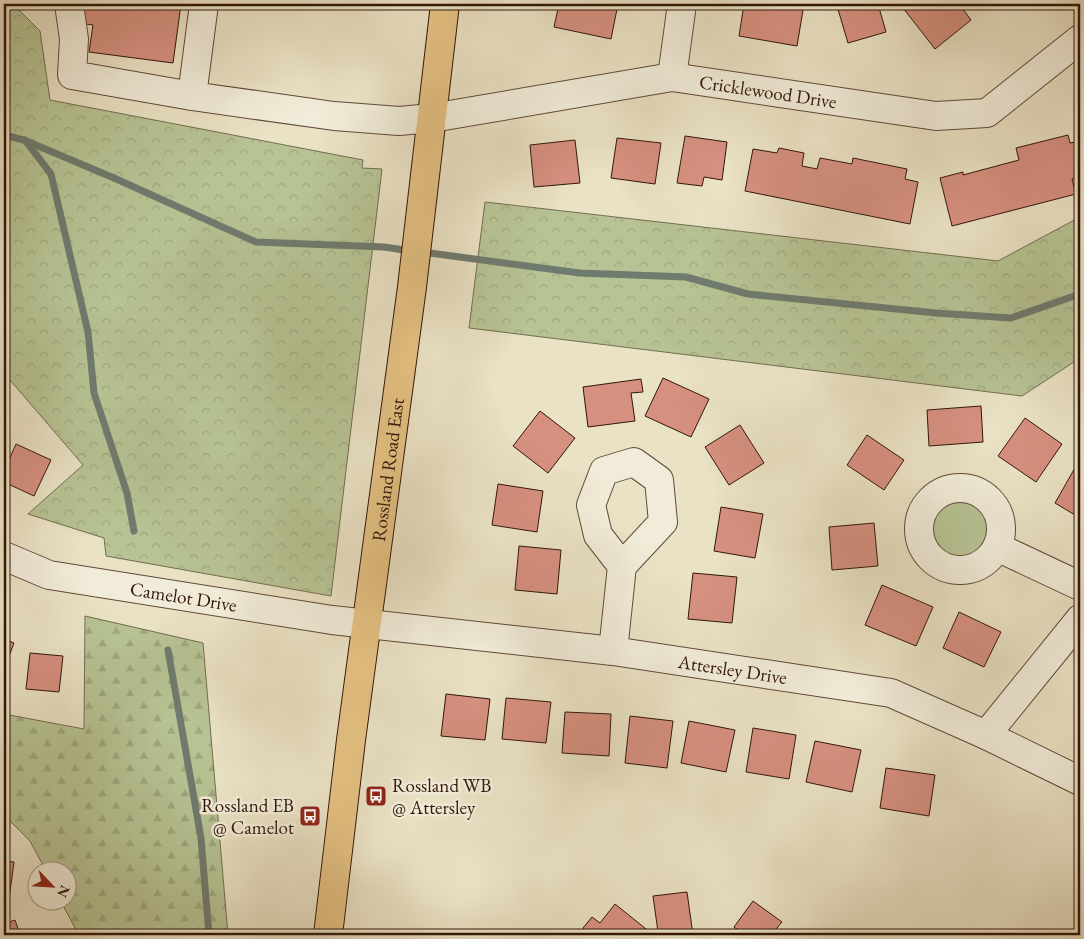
<svg xmlns="http://www.w3.org/2000/svg" width="1084" height="939" font-family="'EB Garamond',serif">
	<style>
		.green { fill: #b7c394; stroke: #746c4f }
		.forest { fill: url(#forest-firs); stroke: #746c4f }
		.park { fill: url(#park-crowns); stroke: #746c4f }
		.lines { fill: none; stroke-linecap: round; stroke-linejoin: round }
		.stream { stroke: #6f7b6e; stroke-width: 7 }
		.building { fill: #d69080; stroke: #32160a }
		.minor-casing { stroke: #604939; stroke-width: 30 }
		.major-casing { stroke: #32160a; stroke-width: 30 }
		.minor { stroke: #f1ecd9; stroke-width: 28 }
		.major { stroke: #e5c182; stroke-width: 28 }
		.labels { text-anchor: middle; stroke-width: 5; stroke-linejoin: round; paint-order: stroke }
		.street-label { font-size: 19px; fill: #32160a; stroke: #f1ecd9 }
		.poi-label { font-size: 19px; fill: #32160a; stroke: #f1ecd9; text-anchor: start }
	</style>
	<defs>
		<pattern id="forest-firs" width="22" height="20" patternUnits="userSpaceOnUse" patternTransform="scale(1.25)"><rect width="22" height="20" fill="#b7c394"/><path d="M5 1l3.5 6h-7zM16 11l3.5 6h-7z" fill="#9ea77e"/></pattern>
		<pattern id="park-crowns" width="20" height="18" patternUnits="userSpaceOnUse" patternTransform="scale(1.25)"><rect width="20" height="18" fill="#b7c394"/><path d="M2 6a3 3 0 1 1 6 0M12 15a3 3 0 1 1 6 0" fill="none" stroke="#9ea77e"/></pattern>
	</defs>
	<rect width="100%" height="100%" fill="#eae2c5"/>
	<filter id="stains"><feTurbulence type="fractalNoise" baseFrequency=".004" numOctaves="4"/><feColorMatrix values="0 0 0 0 .2 0 0 0 0 .09 0 0 0 0 .02 0 0 0 .5 -.17"/></filter>
	<radialGradient id="worn" r=".72"><stop offset=".6" stop-color="#630" stop-opacity="0"/><stop offset="1" stop-color="#630" stop-opacity=".3"/></radialGradient>
	<circle class="green" cx="960" cy="529" r="30"/>
	<polygon class="forest" points="85,616 203,643 228,935 79,935 61,902 68,902 68,872 46,871 30,841 4,815 4,714 84,729"/>
	<g class="park">
		<polygon points="4,4 13,4 40,31 50,100 363,160 362,168 382,169 331,596 106,556 104,538 28,514 83,465 4,373"/>
		<polygon points="485,202 998,261 1080,217 1080,358 1022,396 469,328"/>
	</g>
	<g class="lines">
		<g class="stream">
			<polyline points="4,135 24,140 114,178 256,242 384,247 411,251"/>
			<polyline points="25,140 51,174 88,332 94,393 127,493 134,531"/>
			<polyline points="422,252 580,273 686,277 748,294 936,313 1011,318 1080,294"/>
			<polyline points="168,650 201,838 209,935"/>
		</g>
	</g>
	<g class="building">
		<polygon points="81,4 181,4 173,63 89,52 93,25 79,23"/>
		<polygon points="559,4 618,4 611,39 554,27"/>
		<polygon points="744,4 804,4 797,46 739,36"/>
		<polygon points="846,4 878,4 886,32 848,43 837,6"/>
		<polygon points="900,4 959,4 971,20 935,49"/>
		<polygon points="1068,135 1070,143 1080,141 1080,177 1072,179 1076,194 952,226 940,178 963,172 963,175 1019,160 1016,148"/>
		<polygon points="685,136 727,142 722,180 704,177 702,186 677,183"/>
		<polygon points="617,138 661,143 655,184 611,178"/>
		<polygon points="575,140 580,183 534,187 530,145"/>
		<polygon points="779,148 804,153 802,166 817,169 820,158 852,164 853,158 907,169 905,179 918,182 910,224 745,191 753,149 777,153"/>
		<polygon points="663,378 709,399 691,437 645,416"/>
		<polygon points="641,379 643,392 631,393 635,421 588,427 583,387"/>
		<polygon points="981,406 983,442 929,446 927,410"/>
		<polygon points="540,411 575,438 548,473 513,446"/>
		<polygon points="1025,418 1062,444 1036,482 998,456"/>
		<polygon points="740,425 764,463 729,485 705,447"/>
		<polygon points="867,435 904,460 884,490 847,465"/>
		<polygon points="16,444 51,460 34,496 4,482 4,471"/>
		<polygon points="1076,466 1080,468 1080,518 1055,503"/>
		<polygon points="498,484 543,491 537,532 492,525"/>
		<polygon points="721,507 763,514 755,558 714,551"/>
		<polygon points="874,523 878,566 832,570 829,527"/>
		<polygon points="519,546 561,550 557,594 515,590"/>
		<polygon points="693,573 737,577 732,623 688,619"/>
		<polygon points="882,585 933,607 916,646 865,625"/>
		<polygon points="959,612 1001,632 984,667 943,648"/>
		<polygon points="4,639 14,643 4,669"/>
		<polygon points="30,653 63,656 59,692 26,689"/>
		<polygon points="446,694 490,699 485,740 441,736"/>
		<polygon points="506,698 551,702 546,743 502,739"/>
		<polygon points="565,712 611,714 609,756 562,753"/>
		<polygon points="630,716 673,721 667,768 625,763"/>
		<polygon points="689,721 735,730 726,772 681,763"/>
		<polygon points="753,728 796,735 789,779 746,772"/>
		<polygon points="815,741 861,750 852,792 806,782"/>
		<polygon points="886,768 935,775 929,816 880,808"/>
		<polygon points="4,861 14,862 9,899 4,899"/>
		<polygon points="687,892 693,935 670,935 669,931 658,932 653,896"/>
		<polygon points="753,901 782,922 771,935 738,935 741,932 734,927"/>
		<polygon points="615,904 651,933 649,935 591,935 583,928 592,917 600,923"/>
		<polygon points="15,920 20,935 4,935 4,924"/>
		<polygon points="807,929 813,935 800,935"/>
		<polygon points="990,929 992,935 973,935"/>
	</g>
	<g class="lines">
		<g class="minor-casing">
			<g id="minor">
				<polyline points="69,4 74,39 72,75 192,96"/>
				<path id="s1" d="M204,4L192,96L334,116L399,121L432,118L672,77L936,116L987,113L1080,39"/>
				<polyline points="672,77 682,4"/>
				<circle cx="960" cy="529" r="41"/>
				<polyline points="997,547 1080,586"/>
				<path id="s2" d="M4,556L49,575L332,620L613,651L891,693L986,735L1080,781"/>
				<polyline points="613,651 622,566 663,522 659,480 634,462 604,471 591,505 598,535 622,566"/>
				<polyline points="986,735 1080,619"/>
			</g>
		</g>
		<g class="major-casing">
			<g id="major">
				<path id="s3" d="M328,935L351,740L412,287L445,4"/>
			</g>
		</g>
		<use href="#minor" class="minor"/>
		<use href="#major" class="major"/>
	</g>
	<defs>
		<g id="bus-square" transform="scale(1.125)"><rect x="-9" y="-9" width="18" height="18" rx="4" fill="#8f2418" stroke="#f1ecd9"/><path d="M-5-6H5V4H4V6H2V4H-2V6H-4V4H-5ZM-3.5-4V0h7V-4ZM-3.5 1.2v1.5H-2V1.2ZM2 1.2v1.5H3.5V1.2Z" fill="#fff"/></g>
	</defs>
	<g fill-rule="evenodd">
		<use href="#bus-square" x="376" y="796"/>
		<use href="#bus-square" x="310" y="816"/>
	</g>
	<g class="labels">
		<g class="street-label">
			<text dy="7" stroke="none"><textPath href="#s1" startOffset="675">Cricklewood Drive</textPath></text>
			<text dy="7" stroke="none"><textPath href="#s3" startOffset="469">Rossland Road East</textPath></text>
			<text dy="7" stroke="none"><textPath href="#s2" startOffset="185">Camelot Drive</textPath></text>
			<text dy="7" stroke="none"><textPath href="#s2" startOffset="739">Attersley Drive</textPath></text>
		</g>
		<g class="poi-label">
			<text x="392" y="792">Rossland WB<tspan x="392" dy="22">@ Attersley</tspan></text>
			<text x="294" y="812" text-anchor="end">Rossland EB<tspan x="294" dy="22">@ Camelot</tspan></text>
		</g>
	</g>
	<rect width="1084" height="939" fill="none" stroke="#eae2c5" stroke-width="20"/>
	<rect x="5" y="5" width="1074" height="929" fill="none" stroke="#32160a" stroke-width="2.5"/>
	<rect x="10" y="10" width="1064" height="919" fill="none" stroke="#32160a"/>
	<g transform="translate(52 886) rotate(115)"><circle r="24" fill="#f1ecd9" stroke="#a59686"/>
	<path d="M0-4L9 19L0 12L-9 19Z" fill="#8f2418"/>
	<text y="-8" font-size="14" font-weight="bold" text-anchor="middle" fill="#32160a">N</text>
	</g>
	<rect width="100%" height="100%" filter="url(#stains)"/>
	<rect width="100%" height="100%" fill="url(#worn)"/>
</svg>
